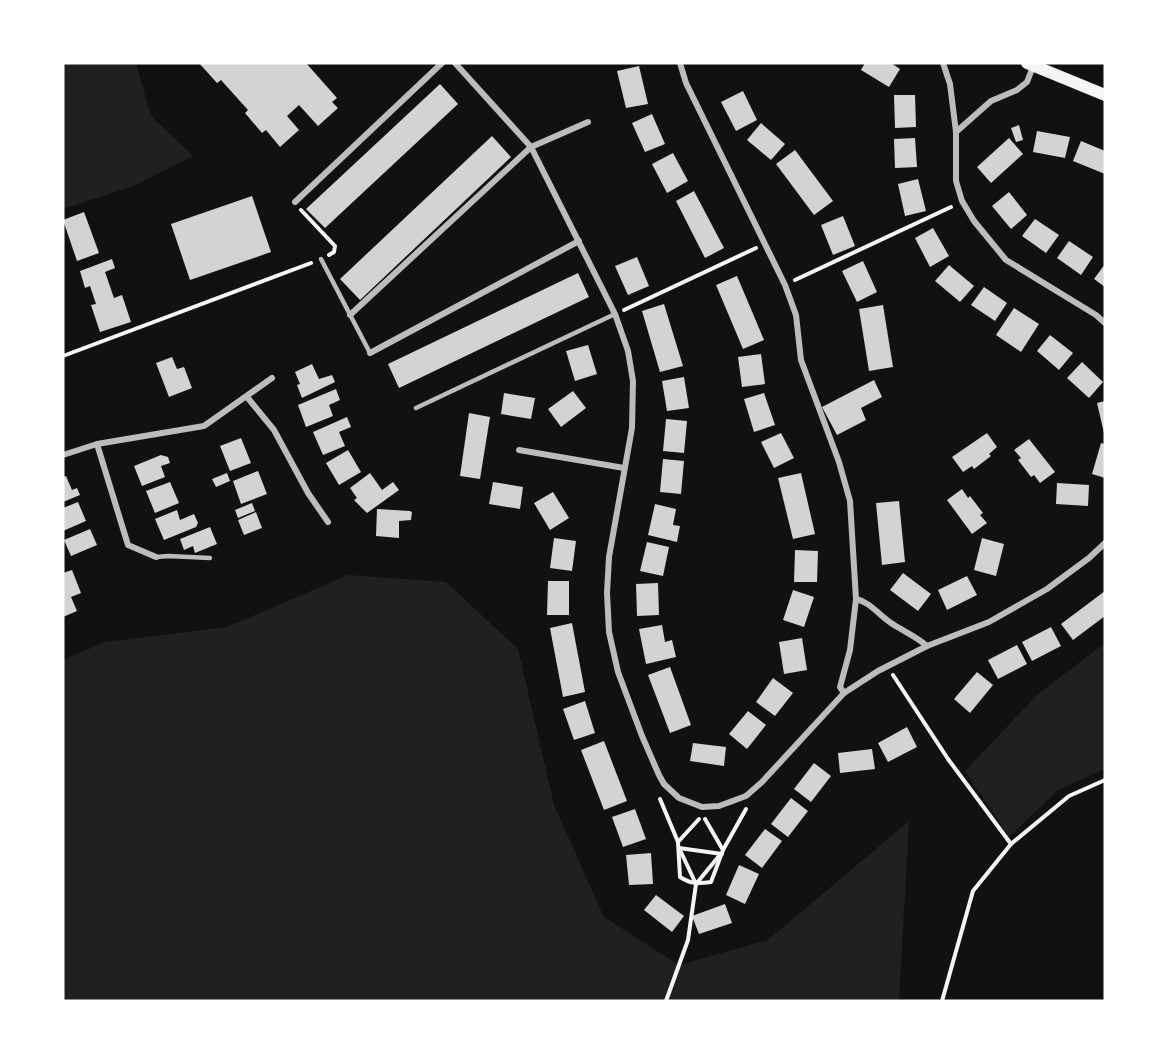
<svg xmlns="http://www.w3.org/2000/svg" width="1168" height="1064" font-family="'Roboto Serif',serif">
	<style>
		.green { fill: #202020 }
		.building { fill: #d3d3d3 }
		.lines { fill: none; stroke-linecap: round; stroke-linejoin: round }
		.path { stroke: #f5f5f5; stroke-width: 4 }
		.service { stroke: #bcbcbc; stroke-width: 4.5 }
		.minor { stroke: #bcbcbc; stroke-width: 6 }
		.secondary { stroke: #f5f5f5; stroke-width: 12 }
	</style>
	<rect width="100%" height="100%" fill="#111"/>
	<g class="green">
		<polygon points="63,63 136,63 151,116 193,156 134,186 63,209"/>
		<polygon points="348,575 446,582 518,649 554,805 604,917 679,965 768,940 909,821 899,1001 63,1001 63,660 105,642 227,627"/>
		<polygon points="1105,643 1105,769 1058,790 1009,837 965,771 1038,694"/>
	</g>
	<g class="building">
		<polygon points="199,63 306,63 337,98 332,102 338,108 318,126 299,105 287,116 299,130 280,147 266,130 262,133 245,113 248,110 221,80 217,83"/>
		<polygon points="865,63 891,63 900,69 889,87 861,70"/>
		<polygon points="639,66 648,104 626,108 617,71"/>
		<polygon points="440,84 458,104 325,228 306,209"/>
		<polygon points="743,91 757,120 736,131 721,102"/>
		<polygon points="894,95 915,95 916,127 895,128"/>
		<polygon points="652,114 665,144 645,152 632,123"/>
		<polygon points="761,123 785,144 771,160 747,140"/>
		<polygon points="1019,125 1023,140 1016,142 1011,128"/>
		<polygon points="1037,131 1070,137 1065,158 1033,152"/>
		<polygon points="492,136 511,157 360,300 340,279"/>
		<polygon points="915,138 917,167 895,168 894,139"/>
		<polygon points="1009,138 1023,154 991,183 977,167"/>
		<polygon points="1081,141 1105,151 1105,174 1073,161"/>
		<polygon points="795,150 833,201 814,215 776,164"/>
		<polygon points="673,153 688,181 667,193 652,164"/>
		<polygon points="918,179 926,211 905,216 898,184"/>
		<polygon points="694,191 724,248 705,258 676,201"/>
		<polygon points="1009,192 1027,215 1011,229 992,206"/>
		<polygon points="252,196 271,252 190,280 171,224"/>
		<polygon points="84,212 99,253 77,261 63,220"/>
		<polygon points="843,216 855,246 833,255 821,225"/>
		<polygon points="1035,219 1059,235 1046,253 1022,236"/>
		<polygon points="933,228 949,256 930,267 915,238"/>
		<polygon points="1069,241 1093,257 1081,275 1057,258"/>
		<polygon points="637,257 649,286 628,295 615,266"/>
		<polygon points="112,259 115,268 105,272 114,298 122,295 131,322 100,332 91,305 96,304 90,286 85,288 80,271"/>
		<polygon points="863,261 877,292 857,302 842,271"/>
		<polygon points="1105,264 1105,287 1094,279"/>
		<polygon points="949,265 974,286 960,302 935,281"/>
		<polygon points="578,273 589,297 399,388 388,364"/>
		<polygon points="737,276 764,340 743,349 716,285"/>
		<polygon points="984,287 1007,303 995,321 971,305"/>
		<polygon points="664,304 683,366 660,372 642,311"/>
		<polygon points="883,305 893,367 869,371 859,309"/>
		<polygon points="1014,308 1039,324 1021,352 996,335"/>
		<polygon points="1050,335 1073,353 1059,370 1037,351"/>
		<polygon points="588,345 597,374 575,381 566,351"/>
		<polygon points="761,354 765,384 742,387 738,357"/>
		<polygon points="172,357 177,369 184,367 192,388 169,397 156,363"/>
		<polygon points="1082,362 1103,382 1089,398 1067,378"/>
		<polygon points="312,364 319,379 332,375 335,382 302,398 297,385 300,384 295,372"/>
		<polygon points="684,377 689,408 667,411 662,381"/>
		<polygon points="874,380 882,397 861,408 866,420 837,435 822,407"/>
		<polygon points="336,389 340,400 329,405 333,416 306,427 298,405"/>
		<polygon points="573,391 586,408 561,427 548,409"/>
		<polygon points="504,393 535,398 531,419 501,414"/>
		<polygon points="764,393 775,425 754,432 744,399"/>
		<polygon points="1105,401 1105,433 1104,433 1097,403"/>
		<polygon points="469,413 490,417 480,479 460,476"/>
		<polygon points="347,417 351,427 339,432 345,446 323,455 313,432"/>
		<polygon points="666,419 687,421 684,453 663,451"/>
		<polygon points="781,433 794,458 774,468 761,442"/>
		<polygon points="987,433 997,447 989,454 991,456 974,469 972,466 963,472 952,457"/>
		<polygon points="241,438 251,463 230,471 220,446"/>
		<polygon points="1029,439 1055,472 1040,483 1034,475 1031,477 1025,469 1018,460 1021,458 1014,450"/>
		<polygon points="1101,443 1105,444 1105,478 1092,474"/>
		<polygon points="348,450 361,472 339,485 326,463"/>
		<polygon points="161,455 168,457 170,463 161,466 165,477 142,486 134,466"/>
		<polygon points="663,459 684,461 681,494 660,492"/>
		<polygon points="258,471 267,494 241,504 233,481"/>
		<polygon points="227,473 230,481 216,487 212,479"/>
		<polygon points="370,473 382,490 393,482 399,490 367,513 354,500 357,498 350,488"/>
		<polygon points="801,473 815,534 793,539 778,478"/>
		<polygon points="66,476 72,490 77,488 80,495 63,502 63,477"/>
		<polygon points="170,482 179,503 155,513 146,491"/>
		<polygon points="493,482 523,487 520,509 489,504"/>
		<polygon points="1057,483 1089,485 1088,506 1056,504"/>
		<polygon points="962,489 968,498 970,496 983,513 980,515 987,523 972,534 947,500"/>
		<polygon points="553,492 569,518 550,530 534,503"/>
		<polygon points="899,501 905,562 882,565 876,503"/>
		<polygon points="78,502 86,521 63,531 63,508"/>
		<polygon points="252,503 255,511 238,518 235,510"/>
		<polygon points="655,504 676,509 673,525 680,526 677,542 648,535"/>
		<polygon points="377,509 410,511 412,512 411,520 399,521 399,538 376,536"/>
		<polygon points="177,510 180,520 194,514 198,523 196,527 164,540 155,519"/>
		<polygon points="256,512 262,528 244,535 238,520"/>
		<polygon points="210,527 217,544 195,553 193,546 184,550 180,539"/>
		<polygon points="90,529 97,545 71,556 64,540"/>
		<polygon points="554,538 576,541 572,571 550,568"/>
		<polygon points="982,538 1004,544 996,576 974,570"/>
		<polygon points="647,542 669,547 663,576 640,571"/>
		<polygon points="795,550 818,551 817,582 794,582"/>
		<polygon points="72,570 81,593 71,597 77,611 63,617 63,573"/>
		<polygon points="903,573 931,594 918,611 890,590"/>
		<polygon points="967,576 977,595 947,610 938,590"/>
		<polygon points="548,581 569,581 569,615 547,615"/>
		<polygon points="658,583 659,615 637,616 636,584"/>
		<polygon points="793,590 814,597 804,627 783,620"/>
		<polygon points="1105,591 1105,616 1073,640 1061,624"/>
		<polygon points="572,623 585,692 563,697 550,628"/>
		<polygon points="662,625 665,642 672,640 676,657 646,664 639,629"/>
		<polygon points="1051,627 1061,646 1032,661 1022,642"/>
		<polygon points="802,638 807,670 784,674 779,642"/>
		<polygon points="1017,645 1027,664 998,679 988,660"/>
		<polygon points="670,667 691,725 670,733 648,675"/>
		<polygon points="977,672 993,685 970,713 954,699"/>
		<polygon points="773,678 793,693 775,716 756,702"/>
		<polygon points="585,701 595,733 574,740 563,709"/>
		<polygon points="748,711 766,725 747,749 729,734"/>
		<polygon points="907,727 917,747 888,762 878,743"/>
		<polygon points="604,741 627,801 604,810 581,750"/>
		<polygon points="693,743 726,747 724,766 690,761"/>
		<polygon points="872,749 875,769 840,773 838,753"/>
		<polygon points="814,763 831,776 811,802 794,789"/>
		<polygon points="791,798 808,811 788,837 771,824"/>
		<polygon points="635,809 646,839 623,847 612,817"/>
		<polygon points="765,829 782,841 762,868 745,855"/>
		<polygon points="651,853 653,884 629,885 626,855"/>
		<polygon points="739,865 759,874 745,904 726,895"/>
		<polygon points="656,895 684,916 672,932 644,910"/>
		<polygon points="725,904 732,923 699,934 692,916"/>
	</g>
	<g class="lines">
		<g class="path">
			<polyline points="301,210 335,246 334,252 329,255"/>
			<polyline points="795,280 951,207"/>
			<polyline points="624,310 756,248"/>
			<polyline points="63,356 311,263"/>
			<polyline points="893,675 948,759 1011,844"/>
			<polyline points="660,799 678,842"/>
			<path d="M699,819L678,842L680,877C691,884 698,884 711,882L723,850L705,819"/>
			<polyline points="679,848 722,854"/>
			<polyline points="680,850 696,884 719,856"/>
			<polyline points="723,850 746,809"/>
			<polyline points="666,1001 688,940 696,884"/>
			<polyline points="942,1001 973,891 1011,844 1069,796 1105,780"/>
		</g>
		<g class="service">
			<polyline points="321,259 370,353"/>
			<polyline points="416,408 615,314"/>
			<polyline points="156,557 168,556 210,558"/>
		</g>
		<g class="minor">
			<polyline points="455,63 531,147 615,314 628,351 633,381 632,428 609,557 607,593 609,632 618,672 642,736 659,775 664,784 679,798 702,807 719,806 746,796 762,782 844,693 878,671 927,646 989,622 1047,589 1089,558 1105,543"/>
			<polyline points="680,63 686,83 785,285 796,315 801,360 839,462 850,501 856,599 850,650 840,687 844,693"/>
			<polyline points="943,63 950,84 956,132 956,181 962,201 974,221 1006,260 1096,315 1105,323"/>
			<polyline points="956,132 991,101 1017,90 1027,82 1034,64"/>
			<polyline points="295,202 442,63"/>
			<polyline points="350,315 531,147 588,122"/>
			<polyline points="370,353 579,241"/>
			<polyline points="247,397 274,430 308,493 328,522"/>
			<polyline points="97,444 128,545 156,557"/>
			<polyline points="519,450 624,468"/>
			<polyline points="63,455 97,444 204,426 272,378"/>
			<path d="M856,599C870,602 879,615 891,623C903,631 916,636 927,646"/>
		</g>
		<polyline class="secondary" points="1027,63 1105,95"/>
	</g>
	<rect width="1168" height="1064" fill="none" stroke="#ffffff" stroke-width="129"/>
</svg>
